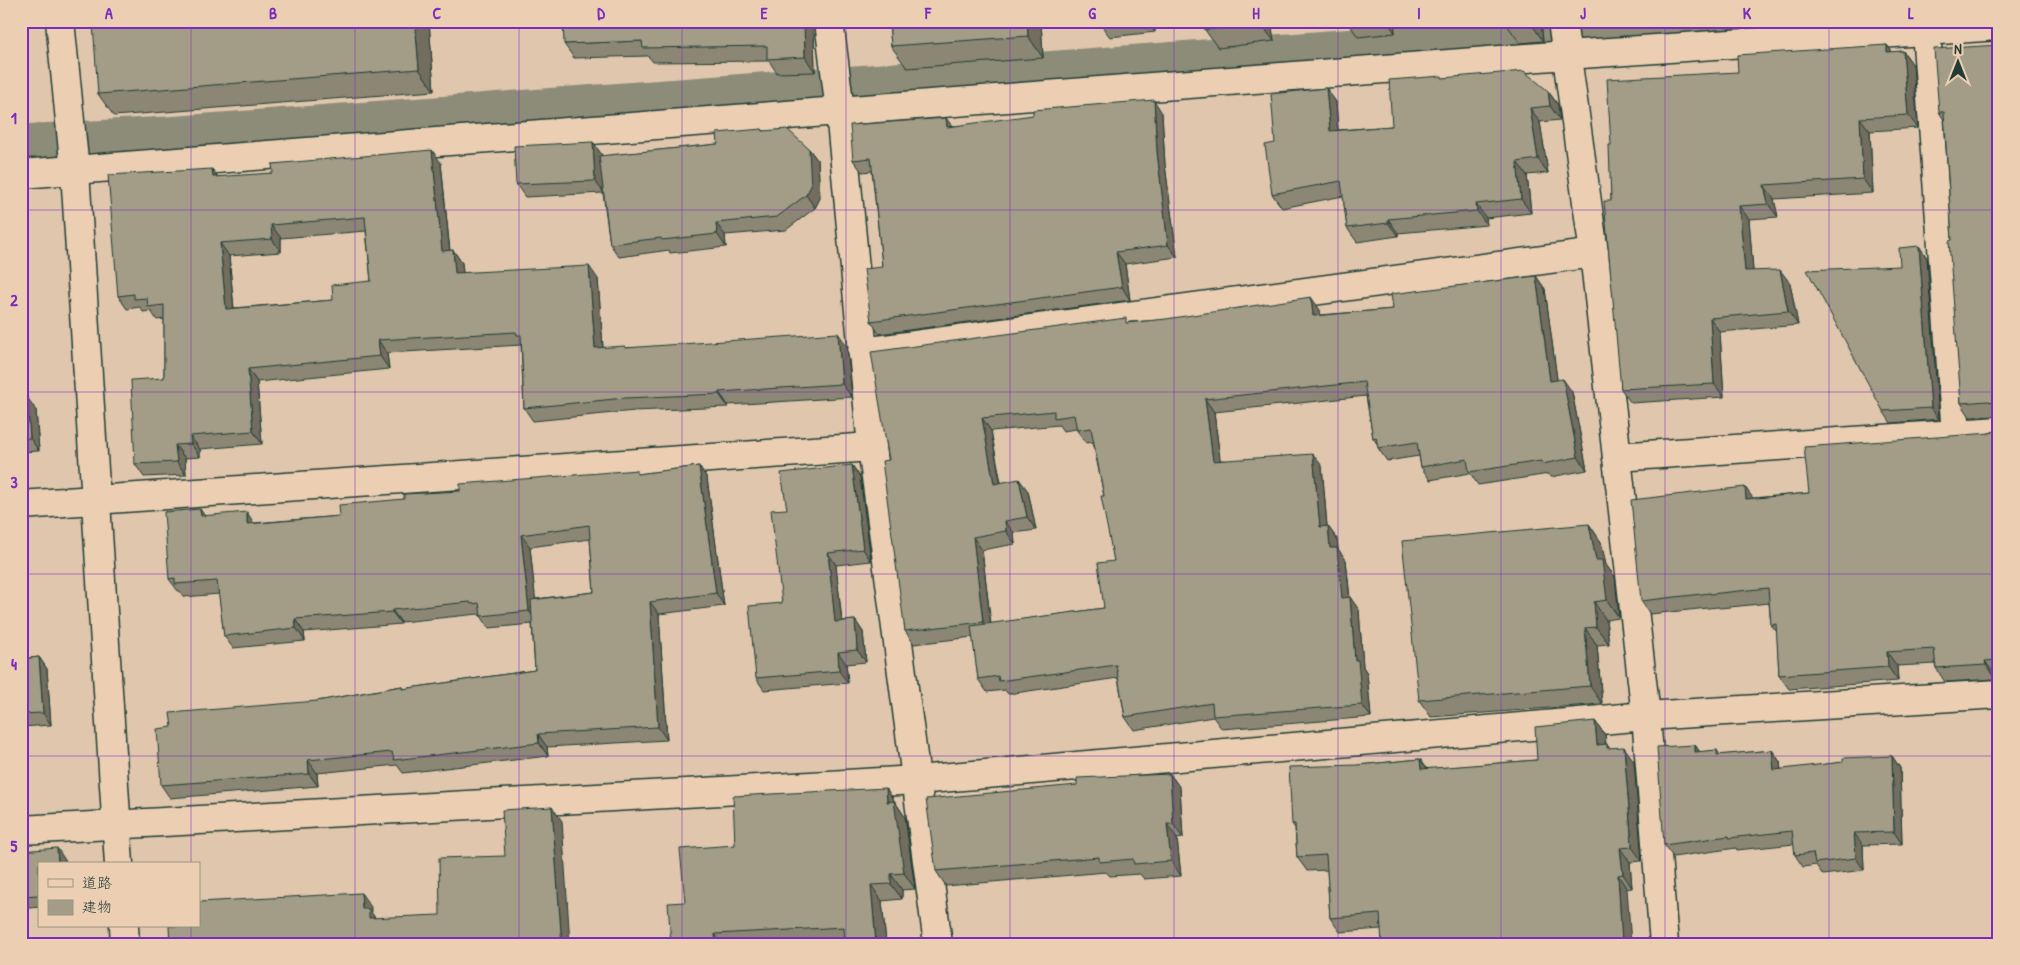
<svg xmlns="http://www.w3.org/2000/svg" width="2020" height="965" font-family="'Patrick Hand','Klee One',sans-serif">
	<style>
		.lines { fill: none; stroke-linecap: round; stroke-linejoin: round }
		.canal { stroke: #8d8c79; stroke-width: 41 }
		.minor-casing { stroke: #1f3d34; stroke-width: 31 }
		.minor { stroke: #eccfb3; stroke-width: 28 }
		.wall { fill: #8c8674; stroke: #1f3d34; fill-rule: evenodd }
		.shaded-wall { fill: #726d5e; stroke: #1f3d34 }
		.building { fill: #a39c87; stroke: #1f3d34; fill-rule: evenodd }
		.grid { fill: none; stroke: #7b2cbf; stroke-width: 1; stroke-opacity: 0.55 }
		.neatline { fill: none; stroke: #7b2cbf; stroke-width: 2 }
		.grid-label { font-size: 16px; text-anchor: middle; font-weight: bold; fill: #7b2cbf }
	</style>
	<rect width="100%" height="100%" fill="#e0c6ac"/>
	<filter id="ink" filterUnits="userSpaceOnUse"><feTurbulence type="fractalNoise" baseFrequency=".02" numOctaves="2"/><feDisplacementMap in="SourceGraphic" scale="10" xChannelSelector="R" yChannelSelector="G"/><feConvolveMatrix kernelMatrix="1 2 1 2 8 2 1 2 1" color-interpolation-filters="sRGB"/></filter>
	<g filter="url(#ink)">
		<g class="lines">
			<polyline class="canal" points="21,145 167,137 1732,21"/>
			<g class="minor-casing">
				<g id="minor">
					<polyline points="60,21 75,171 119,864"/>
					<polyline points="829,21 840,111 872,447 938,944"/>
					<polyline points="1562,21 1594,253 1646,716 1664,944"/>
					<polyline points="1926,31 1956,434"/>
					<polyline points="21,174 1566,55 1999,26"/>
					<polyline points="862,352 1594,253"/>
					<polyline points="1617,457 1999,431"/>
					<polyline points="21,505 872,447"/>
					<polyline points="21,830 917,780 1646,716 1999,694"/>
					<polyline points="124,926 125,944"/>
				</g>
			</g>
			<use href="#minor" class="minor"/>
		</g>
		<g class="wall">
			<polygon points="429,21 434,91 114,116 98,94 109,22"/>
			<polygon points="889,21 1041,21 1043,58 907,68 891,46"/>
			<polygon points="1100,21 1154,21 1155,32 1110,37 1101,25"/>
			<polygon points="1204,21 1271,21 1274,41 1218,48 1205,30"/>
			<polygon points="1347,21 1394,21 1395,33 1358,37"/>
			<polygon points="1541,21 1543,41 1520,43 1507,25"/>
			<polygon points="814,34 815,72 777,73 769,61 653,62 648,56 574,58 564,44"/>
			<polygon points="1887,45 1892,52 1903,51 1913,65 1918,128 1870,131 1873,193 1774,199 1778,217 1749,219 1753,271 1790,283 1798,325 1720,332 1724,397 1631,403 1621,389 1611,201 1611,145 1738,72"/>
			<polygon points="1999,45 1999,416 1970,417 1961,403 1952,240 1944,120 1939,112"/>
			<polygon points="1444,78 1548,91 1558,105 1560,120 1540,122 1548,173 1527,175 1531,213 1486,218 1487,225 1398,233 1398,236 1357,242 1347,228 1343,196 1282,208 1272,194 1275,143 1326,88 1336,102 1338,130 1392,126"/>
			<polygon points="1162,113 1165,165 1177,257 1125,264 1130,300 879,334 871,321 882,267 881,255 872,171 862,172 853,160 952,126"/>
			<polygon points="762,129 764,131 809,149 818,161 820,198 815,208 786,230 725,235 726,247 670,253 669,250 619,257 610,244 603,193 525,197 516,184 593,142 602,156 718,144"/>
			<path d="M441,163L450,251L453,250L462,263L463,273L598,279L603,348L847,346L852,397L728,405V407L634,411L533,421L524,408L521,345L387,353L389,369L257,382L262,444L200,449V457L185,458L186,475L144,477L135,464L164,378V319L157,320L151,311L143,312L140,307L127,309L118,296L212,169L218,177ZM366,231L371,281L333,300L234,308L229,256L281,252V238Z"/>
			<polygon points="1919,246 1927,258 1939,419 1891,423 1883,411 1900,266"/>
			<path d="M1536,276L1545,289L1557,380L1572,392L1587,470L1551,477L1549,474L1478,485L1470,473L1430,480L1421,467L1419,456L1387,461L1378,448V445L1373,438L1366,396L1214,412L1220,460L1322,466L1327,526L1337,539L1338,549L1346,560L1350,598L1359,610L1363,667L1367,673L1371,717L1222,729L1213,717L1134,730L1125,717L1118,678L1008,694L1005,690L987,692L978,679L973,637L914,644L905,631L889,460L1129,322L1320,310V315L1393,309ZM1059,425L1063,431L1076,429L1086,443L1093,442L1104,496L1114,561L1104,608L991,624L982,550L1015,544L1014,533L1036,530L1028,491L1001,482L991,431Z"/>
			<polygon points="21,398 36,410 39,451 21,452"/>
			<polygon points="1999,429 1999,674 1995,675 1995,679 1945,682 1936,668 1935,664 1897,666 1898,681 1789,689 1779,675 1777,632 1771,625 1769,603 1720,608 1718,607 1650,614 1641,601 1753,498 1809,493 1998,430"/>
			<polygon points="852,465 860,477 871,561 836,565 842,621 855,620 863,632 866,662 846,664 848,683 764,690 756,678 782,603 787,509"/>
			<path d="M699,466L707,478L724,606L659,614L667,740L547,747L548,756L403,773L397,765L317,773L318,786L170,798L161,785L172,727L402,686L403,689L535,670L532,624L489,628L481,616H480L478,614L401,622V624L304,632L305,641L233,648L224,636L219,594L184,597L180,591H178L169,579L205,516L254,523L340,516L404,499L460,491L639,474ZM590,539L594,592L535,599L530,547Z"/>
			<polygon points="1589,524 1601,542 1606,565 1615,577 1619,618 1606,620 1609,644 1597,645 1602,704 1431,717 1419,700"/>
			<polygon points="39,657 47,669 51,725 21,727 21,659"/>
			<polygon points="1595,721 1605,735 1606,744 1607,744 1609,748 1634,761 1642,861 1630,862 1632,888 1381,929 1340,932 1330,918 1327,870 1307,871 1297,857 1295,828 1292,824 1358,765 1420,759 1427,769 1537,760"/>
			<polygon points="1695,745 1700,752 1717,750 1720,755 1772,750 1780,762 1781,770 1892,756 1900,768 1902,844 1863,845 1864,870 1823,875 1816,865 1803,867 1795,855 1794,844 1737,850 1736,848 1673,857 1664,845"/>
			<polygon points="1170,774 1180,788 1183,838 1177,839 1181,876 1144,879 1140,874 1110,876 1106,872 946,886 936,871 1077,785"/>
			<polygon points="886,788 905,817 915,889 902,890 902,899 882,901 886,944 671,944 685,902"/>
			<polygon points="21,851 65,860 66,864 39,864 39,907 21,909"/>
		</g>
		<g class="shaded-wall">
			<polygon points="415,21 429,21 434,91 419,69"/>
			<polygon points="804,21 812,21 814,34 815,72 805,57"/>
			<polygon points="1027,21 1041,21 1043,58 1028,36"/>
			<polygon points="1147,21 1154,21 1155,32"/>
			<polygon points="1261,21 1271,21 1274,41 1261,24"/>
			<polygon points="1387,21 1394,21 1395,33"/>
			<polygon points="1531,21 1541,21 1543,41 1531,23"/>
			<polygon points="1887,45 1896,58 1887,52"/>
			<polygon points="1903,51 1913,65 1918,128 1908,115"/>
			<polygon points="1326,88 1336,102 1339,145 1330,131"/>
			<polygon points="1548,91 1558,105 1560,120 1550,106"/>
			<polygon points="1154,100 1162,113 1165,165 1177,257 1168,245 1157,152"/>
			<polygon points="1530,108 1540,122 1548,173 1538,159"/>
			<polygon points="946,118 955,130 947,127"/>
			<polygon points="1860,118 1870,131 1873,193 1863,179"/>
			<polygon points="593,142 602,155 604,193 595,181"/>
			<polygon points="809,149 818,161 820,198 815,208 806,195"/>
			<polygon points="432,150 441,163 451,264 442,251"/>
			<polygon points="1517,162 1527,175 1531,213 1521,199"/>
			<polygon points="212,169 221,182 213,177"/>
			<polygon points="1764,185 1774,199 1778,217 1768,204"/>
			<polygon points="1476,204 1486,218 1487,225 1477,211"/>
			<polygon points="1739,206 1749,219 1754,285 1745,271"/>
			<polygon points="1388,219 1398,233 1398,236 1388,223"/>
			<polygon points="716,223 725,235 726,247 717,234"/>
			<polygon points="271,225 281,238 281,252 272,239"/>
			<polygon points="220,243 229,256 235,322 226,309"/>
			<polygon points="1919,246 1927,258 1939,419 1931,408"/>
			<polygon points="453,250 462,263 464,286 455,273"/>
			<polygon points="1116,252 1125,264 1130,300 1122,287"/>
			<polygon points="589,266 598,279 604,361 595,348"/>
			<polygon points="1780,270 1790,283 1798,325 1788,311"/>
			<polygon points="1536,276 1545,289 1559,394 1550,381"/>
			<polygon points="1311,297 1320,310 1322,329 1313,316"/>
			<polygon points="1710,318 1720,332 1724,397 1714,384"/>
			<polygon points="838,333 847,346 852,397 842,384"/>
			<polygon points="378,340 387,353 389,369 380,356"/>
			<polygon points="248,369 257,382 262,444 253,431"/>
			<polygon points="1563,379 1572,392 1587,470 1578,457"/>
			<polygon points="719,392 728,405 728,407 719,394"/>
			<polygon points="27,397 36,410 39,451 30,438"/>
			<polygon points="1205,399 1214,412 1222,474 1213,461"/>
			<polygon points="982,418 991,431 1003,497 994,484"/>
			<polygon points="190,436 200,449 200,457 191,444"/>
			<polygon points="175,445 185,458 186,475 177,462"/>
			<polygon points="1313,454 1322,466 1328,539 1320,527"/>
			<polygon points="852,465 860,477 871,561 863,549"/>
			<polygon points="699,466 707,478 724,606 716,593"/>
			<polygon points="1019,479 1028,491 1036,530 1027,517"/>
			<polygon points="1745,487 1755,501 1746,499"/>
			<polygon points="200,509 209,522 201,516"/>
			<polygon points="247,512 255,525 247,524"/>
			<polygon points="1005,521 1014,533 1015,544 1006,531"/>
			<polygon points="1589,524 1601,542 1606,565 1615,577 1619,618 1607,600 1596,560"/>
			<polygon points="1328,526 1337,539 1338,549 1346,560 1351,611 1342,598 1330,548"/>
			<polygon points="521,535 530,547 538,623 529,611"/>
			<polygon points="973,537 982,550 992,635 983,622"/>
			<polygon points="828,553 836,565 843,634 835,622"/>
			<polygon points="1350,597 1359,610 1363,667 1367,673 1371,717 1362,705 1355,660"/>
			<polygon points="650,602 659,614 667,740 658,727"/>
			<polygon points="1594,602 1606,620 1609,644 1596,627"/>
			<polygon points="392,610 401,622 401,624 392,612"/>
			<polygon points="295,619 304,632 305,641 296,628"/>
			<polygon points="855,620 863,632 866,662 857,650"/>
			<polygon points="1585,628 1597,645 1602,704 1590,686"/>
			<polygon points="838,652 846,664 848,683 839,671"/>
			<polygon points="1887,652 1897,666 1898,681 1888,667"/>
			<polygon points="39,657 47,669 51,725 43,713"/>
			<polygon points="1985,661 1995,675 1995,679 1986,665"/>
			<polygon points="1595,721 1605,735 1607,759 1597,745"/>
			<polygon points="538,734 547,747 548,756 539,743"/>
			<polygon points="1695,745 1703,757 1695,752"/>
			<polygon points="1624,747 1634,761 1642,861 1632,847"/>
			<polygon points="1772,750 1780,762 1782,782 1774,770"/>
			<polygon points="1892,756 1900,768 1902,844 1894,832"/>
			<polygon points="1420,759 1430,773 1421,769"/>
			<polygon points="308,760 317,773 318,786 309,774"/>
			<polygon points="1170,774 1180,788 1183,838 1173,824"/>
			<polygon points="886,788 905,817 915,889 904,873 887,802"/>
			<polygon points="552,807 562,821 570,944 562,944 561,933"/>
			<polygon points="1167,824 1177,839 1181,876 1171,861"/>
			<polygon points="1854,833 1863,845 1864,870 1856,858"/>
			<polygon points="57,848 65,860 66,864 58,864"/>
			<polygon points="1620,848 1630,862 1632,888 1623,874"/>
			<polygon points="891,874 902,890 902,899 891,884"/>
			<polygon points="1618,875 1627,889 1631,944 1622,944"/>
			<polygon points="871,885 882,901 886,944 876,944"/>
			<polygon points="361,893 371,907 371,912 379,923 379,932 362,909"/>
			<polygon points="715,934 722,944 716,944"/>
		</g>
		<g class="building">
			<polygon points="109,21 415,21 419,69 98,94 93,23 109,22"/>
			<polygon points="563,21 804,21 805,57 767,59 767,46 643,48 642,41 564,44"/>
			<polygon points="889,21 1027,21 1028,36 891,46"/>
			<polygon points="1100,21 1131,21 1101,25"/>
			<polygon points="1204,21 1261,21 1261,24 1205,30"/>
			<polygon points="1506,21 1531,21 1531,23 1507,25"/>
			<polygon points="1887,45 1887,52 1903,51 1908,115 1860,118 1863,179 1764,185 1768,204 1739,206 1745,271 1780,270 1788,311 1710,318 1714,384 1621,389 1604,201 1611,201 1609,145 1611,145 1607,79 1738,72 1737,55"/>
			<polygon points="1999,45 1999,405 1997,403 1988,401 1961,403 1949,241 1952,240 1944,112 1939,112 1934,49"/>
			<polygon points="1524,71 1548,91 1550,106 1530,108 1538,159 1517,162 1521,199 1476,204 1477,211 1388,219 1388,223 1347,228 1341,181 1272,194 1265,145 1275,143 1271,94 1326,88 1330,131 1392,126 1389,80 1442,76 1442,78"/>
			<polygon points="1154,100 1157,152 1168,245 1116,252 1122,287 871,321 864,269 882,267 881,255 871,158 853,160 850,125 946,118 947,127 1033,115 1033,110"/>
			<polygon points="762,129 763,131 787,129 809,149 811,186 806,195 777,217 716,223 717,234 662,240 661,238 610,244 599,156 718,144 717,133"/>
			<polygon points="593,142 595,181 516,184 514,146"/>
			<path d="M432,150L442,251L453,250L455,273L589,266L595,348L625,346V348L838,333L842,384L719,392V394L625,398L524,408L521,335H517L516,332L378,340L380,356L248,369L253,431L190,436L191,444L175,445L177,462L135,464L131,380L164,378V305L148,307L147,298L134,299V294L118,296L108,175L212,169L213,177L273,173L272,164ZM365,217L371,281L332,285L333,300L226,309L220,243L272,239L271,225Z"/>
			<polygon points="1919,246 1931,408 1883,411 1807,270 1900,266 1899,248"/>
			<polygon points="1536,276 1550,381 1563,379 1578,457 1542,464 1541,461 1469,472 1467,459 1421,467 1417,442 1378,448 1376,437 1373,438 1364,382 1205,399 1213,461 1313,454 1320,527 1328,526 1330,548 1337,548 1342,598 1350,597 1355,660 1358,660 1362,705 1213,716 1212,703 1125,717 1116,665 999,681 998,676 978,679 971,626 1104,608 1098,563 1114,561 1101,496 1104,496 1091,428 1077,430 1074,415 1054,418 1054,411 982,418 994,484 1019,479 1027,517 1005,521 1006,531 973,537 983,622 905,631 882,461 889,460 871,352 1126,318 1126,323 1166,319 1311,297 1313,316 1393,309 1391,294"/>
			<polygon points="27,397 30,438 21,439 21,398"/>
			<polygon points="1999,429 1999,660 1985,661 1986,665 1936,668 1934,649 1887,652 1888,667 1779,675 1776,624 1771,625 1768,588 1710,594 1710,593 1641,601 1631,500 1745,487 1746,499 1809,493 1804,447 1990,433 1998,430"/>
			<polygon points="852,465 863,549 828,553 835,622 855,620 857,650 838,652 839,671 756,678 749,606 782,603 771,510 787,509 781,473"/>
			<polygon points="699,466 716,593 650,602 658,727 538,734 539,743 394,760 392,752 308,760 309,774 161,785 157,729 172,727 170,713 317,701 402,686 402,689 535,670 531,600 594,592 589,525 521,535 529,611 481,616 479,603 471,604 470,602 392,610 392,612 295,619 296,628 224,636 217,581 175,584 175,578 169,579 164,512 200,509 201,516 247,512 247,524 340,516 339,505 404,499 404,494 460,491 460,484 637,470 637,474"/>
			<polygon points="1589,524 1596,560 1602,560 1607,600 1594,602 1596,627 1585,628 1590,686 1419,700 1402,541"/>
			<polygon points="39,657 43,713 21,714 21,659"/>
			<polygon points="1595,721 1597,745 1607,744 1607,748 1624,747 1632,847 1620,848 1623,874 1618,875 1622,944 1382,944 1380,914 1330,918 1326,855 1297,857 1295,824 1292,824 1289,767 1358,765 1420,759 1421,769 1537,760 1535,727"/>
			<polygon points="1695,745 1695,752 1717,750 1717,755 1772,750 1774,770 1843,762 1843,758 1892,756 1894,832 1854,833 1856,858 1815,863 1813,853 1795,855 1792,831 1729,838 1729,836 1664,845 1657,747"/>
			<polygon points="1170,774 1173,824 1167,824 1171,861 1134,864 1133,859 1099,862 1099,857 936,871 926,799 1077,785 1077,778"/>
			<polygon points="886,788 887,802 894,801 904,873 891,874 891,884 871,885 876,944 845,944 844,927 715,934 716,944 671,944 668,903 685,902 680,849 735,845 733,796"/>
			<polygon points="552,807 561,933 562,944 170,944 169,926 199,926 199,902 361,893 362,909 369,909 369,918 440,915 439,858 505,856 502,810"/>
			<polygon points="57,848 58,864 39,864 39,895 21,896 21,851"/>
		</g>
	</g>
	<path class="grid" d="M191,21V864M355,21V944M519,21V944M682,21V944M846,21V944M1010,21V944M1174,21V944M1338,21V944M1501,21V944M1665,21V944M1829,21V944M21,210H1999M21,392H1999M21,574H1999M21,756H1999M191,926V944"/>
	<rect width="2020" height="965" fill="none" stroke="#eccfb3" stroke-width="55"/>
	<rect x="38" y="862" width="162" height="65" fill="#eccfb3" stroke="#9a9580"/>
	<rect x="48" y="879" width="25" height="8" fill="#eccfb3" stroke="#9a9580"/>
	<text x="82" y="888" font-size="15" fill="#1f3d34">道路</text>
	<rect x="48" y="900" width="25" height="15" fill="#a39c87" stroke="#9a9580"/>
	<text x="82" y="912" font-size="15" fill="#1f3d34">建物</text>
	<g transform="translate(1958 62)" stroke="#eccfb3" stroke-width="4" paint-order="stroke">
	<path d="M0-4L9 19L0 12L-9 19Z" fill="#1f3d34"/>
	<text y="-8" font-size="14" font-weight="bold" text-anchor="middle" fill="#1f3d34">N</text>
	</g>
	<rect x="28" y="28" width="1964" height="910" class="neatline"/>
	<g class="grid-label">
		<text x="109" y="19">A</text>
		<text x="273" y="19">B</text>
		<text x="437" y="19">C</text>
		<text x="601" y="19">D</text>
		<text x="764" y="19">E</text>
		<text x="928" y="19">F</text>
		<text x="1092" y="19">G</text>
		<text x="1256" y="19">H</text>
		<text x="1419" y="19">I</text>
		<text x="1583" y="19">J</text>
		<text x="1747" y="19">K</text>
		<text x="1911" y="19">L</text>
		<text x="14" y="124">1</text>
		<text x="14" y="306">2</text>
		<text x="14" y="488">3</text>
		<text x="14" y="670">4</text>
		<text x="14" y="852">5</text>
	</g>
</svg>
